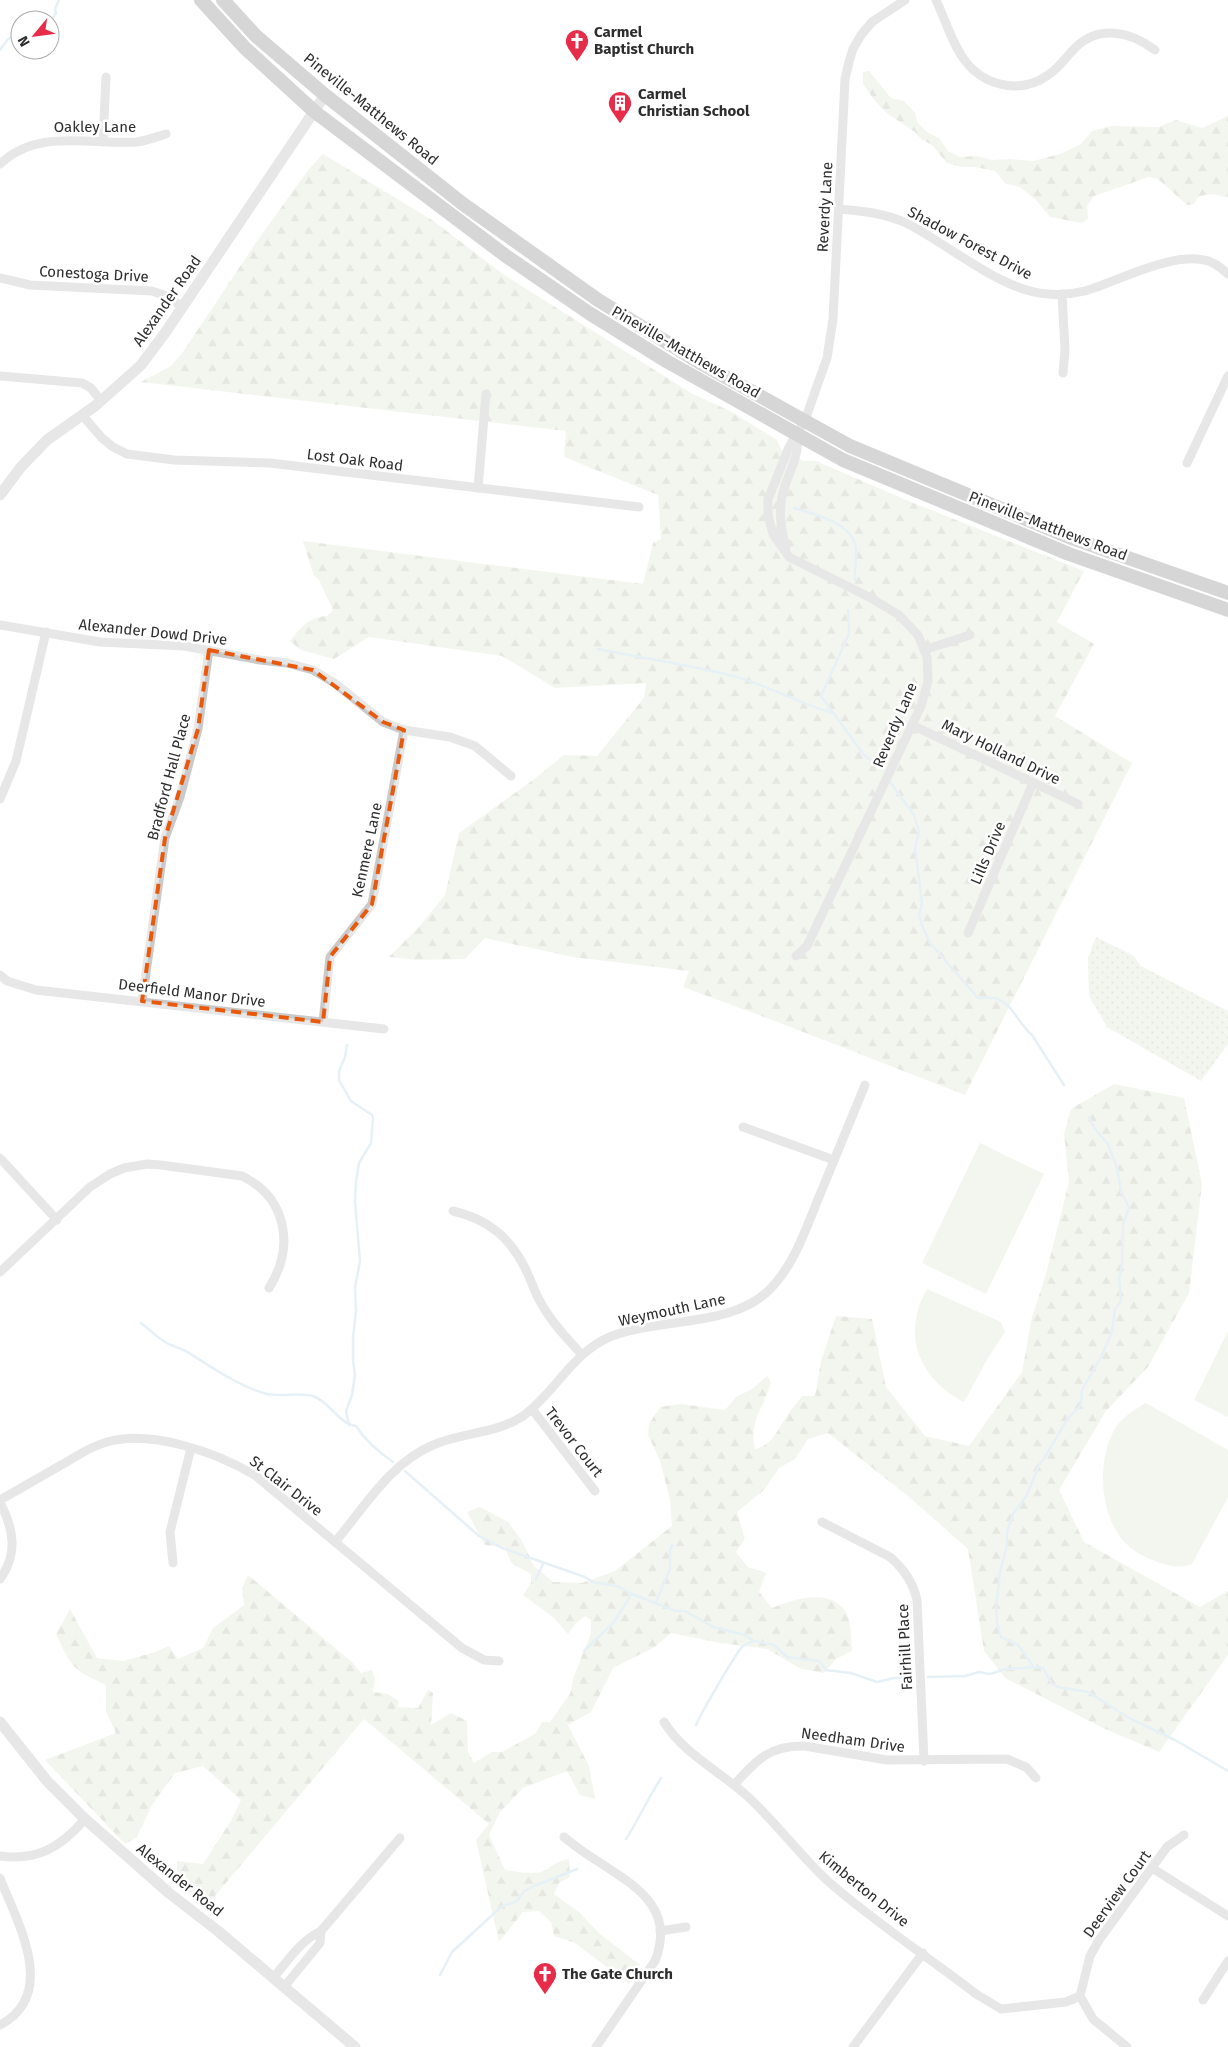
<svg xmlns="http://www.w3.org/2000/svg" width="1228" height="2047" font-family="'Fira Sans',sans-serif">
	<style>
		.grass { fill: url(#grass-dots) }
		.forest { fill: url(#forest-firs) }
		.pitch { fill: #e5ebda }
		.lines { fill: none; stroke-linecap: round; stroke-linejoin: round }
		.stream { stroke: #c6e0eb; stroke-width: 2.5 }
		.minor { stroke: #cacaca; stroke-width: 9 }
		.tertiary { stroke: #cacaca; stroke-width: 11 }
		.primary { stroke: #a5a5a5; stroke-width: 14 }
		.marked { fill: none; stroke: #e8590c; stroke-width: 4; stroke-dasharray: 10 6; stroke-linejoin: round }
		.labels { text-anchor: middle; stroke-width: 5; stroke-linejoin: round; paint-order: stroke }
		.poi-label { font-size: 15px; font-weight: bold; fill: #2d2d2d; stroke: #fff; text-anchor: start }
		.street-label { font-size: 15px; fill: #2d2d2d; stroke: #fff }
	</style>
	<defs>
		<pattern id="grass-dots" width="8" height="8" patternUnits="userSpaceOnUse" patternTransform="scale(1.25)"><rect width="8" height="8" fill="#e5ebda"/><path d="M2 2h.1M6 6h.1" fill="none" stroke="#c5cabb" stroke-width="1.8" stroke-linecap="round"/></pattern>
		<pattern id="forest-firs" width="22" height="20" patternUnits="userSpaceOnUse" patternTransform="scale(1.25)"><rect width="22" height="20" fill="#e5ebda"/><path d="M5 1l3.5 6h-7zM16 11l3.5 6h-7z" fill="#c5cabb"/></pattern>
	</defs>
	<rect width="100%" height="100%" fill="#fff"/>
	<polygon class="grass" points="1096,937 1134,956 1141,966 1228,1011 1228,1044 1201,1081 1107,1027 1089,996 1088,958"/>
	<g class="forest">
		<polygon points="869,71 891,98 904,101 915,113 918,123 927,132 939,138 948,151 960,157 977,156 992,160 1010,159 1033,161 1060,154 1081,144 1092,131 1111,126 1158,127 1176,120 1202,128 1228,116 1228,198 1214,194 1199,196 1194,204 1187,205 1158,179 1149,177 1094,196 1087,206 1088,219 1082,223 1050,217 1036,200 1020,187 1006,184 995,171 975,167 962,167 947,163 932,145 921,139 915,132 888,114 875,101 863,84 863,72"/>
		<path d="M323,154L432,220L503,274L691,393L730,411L777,440L781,450L803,461H816L911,502L1084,571L1057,622L1094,644L1055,716L1132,763L965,1095L775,1021L683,987L689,971L573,957L485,938L465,959L417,960L389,957L418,928L445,895L459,833L533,780L564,755L597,756L644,698L646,683L555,688L502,656L369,637L334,659L301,650L290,641C301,627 309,617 327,616L333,610L319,580L314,576L303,541L643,584L653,543L661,539L658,495L564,457L566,431L141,382L171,366L183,352L257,241L309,169Z"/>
		<path d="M1114,1084L1184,1098L1202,1184L1189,1293L1148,1367L1106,1411L1059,1490L1084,1542L1200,1607L1228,1591V1655L1159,1752L1101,1727L1005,1678L984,1651L968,1549L908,1496L828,1433L808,1439L795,1459L779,1468L764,1490L737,1512L745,1539L736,1552L748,1567L766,1573L759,1592L772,1608C792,1600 825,1589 842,1607C852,1617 851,1638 852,1651L836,1659L824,1673L801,1669L767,1649L720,1643L671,1633L655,1647L613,1668L591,1712L568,1725L589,1766L595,1799L580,1795L567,1771L523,1788L500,1812L489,1835L505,1870C514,1872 536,1875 544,1871C555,1865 554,1862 569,1859L570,1877L559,1883L554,1894L579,1912L599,1933L640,1965L629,1984L575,1943L554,1936L551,1922L539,1911L523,1912L499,1942L476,1840L489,1824L364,1719L209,1903L177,1886V1861L203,1864L231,1821L241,1800L203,1766L175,1773L152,1805L137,1837L125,1844L45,1760L116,1733L106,1712V1685C72,1669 72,1668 56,1634L70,1609L97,1658L123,1661L152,1653L169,1646L178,1659L203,1648L213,1628L244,1605L242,1588L248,1575L353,1663L361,1673L372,1670L375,1679L373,1692L388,1694L399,1701L397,1707L418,1708L428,1690L433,1693L431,1725L451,1713L467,1721L468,1752L474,1763L492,1752H502L536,1733L542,1722H550L570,1694L574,1676L591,1633V1620L585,1616L576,1623L568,1634L554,1618L523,1595L531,1583V1574L511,1563L505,1547L485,1545L467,1512L480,1507L508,1522L522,1541L534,1566L553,1582L582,1583L615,1571L672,1526L670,1500L660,1461L648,1435L649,1424L660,1407L680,1404L725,1410L736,1397L752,1389L767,1376L771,1382C765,1406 748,1422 755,1449C772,1446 778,1429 787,1416C791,1409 797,1403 802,1396H815L821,1361L836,1316L872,1319L886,1387L925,1436L969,1446L1022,1372L1032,1317L1046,1274L1069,1182L1064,1134L1071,1109Z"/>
	</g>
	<g class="pitch">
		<polygon points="980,1143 1044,1174 986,1294 922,1263"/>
		<path d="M927,1289L1001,1322L1005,1332L988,1358L964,1402C919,1379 901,1335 927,1289Z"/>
		<polygon points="1228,1331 1228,1417 1194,1400"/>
		<path d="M1146,1403L1228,1450V1497L1192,1564C1179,1569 1168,1566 1155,1561C1147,1558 1138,1554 1131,1548C1099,1523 1095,1460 1116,1427C1123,1417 1135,1409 1146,1403Z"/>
	</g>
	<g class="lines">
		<g class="stream">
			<polyline points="50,22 56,13 55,9 59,0"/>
			<polyline points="0,50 8,39 20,33"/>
			<path d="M794,508C814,514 854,523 856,549C857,559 854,569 855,580"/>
			<polyline points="848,610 849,634 821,696 864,755 883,770"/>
			<path d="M598,649C643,658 689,665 733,676C768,685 799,704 833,713"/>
			<path d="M890,782L914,815L919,831L915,848L922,903L919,915L923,928L930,943L978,998C984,998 993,997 998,999C1013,1005 1020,1026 1032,1035L1064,1085"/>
			<polyline points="347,1045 345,1057 339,1071 339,1080 351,1101 372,1115 373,1118 371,1143 359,1163 356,1181 355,1202 360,1261 355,1288 356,1311 353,1337 353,1361 355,1375 352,1395 346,1411 349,1425"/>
			<path d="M141,1323C149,1329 157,1337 165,1342C173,1347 182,1348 189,1353C213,1368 240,1387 267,1394C282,1397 298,1392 313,1396C330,1402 339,1424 356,1426C365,1440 380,1453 393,1462"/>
			<polyline points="405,1471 479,1536 502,1548 585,1577 593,1582 617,1586 632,1594 676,1611 685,1611 713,1627 745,1635 754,1641 774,1645 787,1657 819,1661 826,1670 851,1673 877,1682 894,1678 913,1677"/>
			<polyline points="536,1579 543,1564"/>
			<polyline points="656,1602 670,1569 670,1551 672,1545"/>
			<polyline points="584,1651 613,1623 632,1594"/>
			<polyline points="1034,1667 1018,1645 1001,1637 997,1623 996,1608 1000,1572 1007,1545 1007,1532 1013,1514 1027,1495 1039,1465 1045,1457 1068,1418 1081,1405 1082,1390 1101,1357 1112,1332 1115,1309 1121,1301 1119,1278 1122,1265 1123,1225 1129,1207 1121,1192 1117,1168 1108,1144 1095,1129 1089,1117"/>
			<polyline points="928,1677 965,1676 979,1672 990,1674 1006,1669 1039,1667 1043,1668 1052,1684 1058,1687 1088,1692 1129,1718 1175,1740 1228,1771"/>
			<path d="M696,1725C700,1715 737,1651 743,1646C746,1644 750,1643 754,1641"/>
			<path d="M626,1839C639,1819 648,1798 661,1778"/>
			<polyline points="440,1975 452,1952 501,1907 517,1901 524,1891 534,1886 577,1869"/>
		</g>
		<g class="minor">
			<path d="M936,0C945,19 953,46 966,62C986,87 1022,94 1048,75C1059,68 1066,57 1075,48C1099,24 1131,32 1155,50"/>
			<polyline points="103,142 106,77"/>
			<path d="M0,164C38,128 89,145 136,142C146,141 156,137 166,134"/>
			<path d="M839,209C863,211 884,213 906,223C947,243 1002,292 1048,294C1060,295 1073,294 1085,291C1119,281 1180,247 1213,263C1218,265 1223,270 1228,274"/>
			<polyline points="0,278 30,285 152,291 164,295 183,307"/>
			<polyline points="1062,294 1065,350 1063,373"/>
			<polyline points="0,376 82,383 91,388 101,401"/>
			<polyline points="82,415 102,438 113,447 127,454 174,460 270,463 639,507"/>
			<polyline points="1187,463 1228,376"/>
			<polyline points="478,488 486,394"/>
			<path d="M786,547C780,528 778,505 785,486C792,465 798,458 798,434"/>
			<polyline points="0,625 100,642 184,646 260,660 287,663 313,670 336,684 383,722 404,730 450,737 475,746 511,776"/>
			<polyline points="924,650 970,635"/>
			<polyline points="912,725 1078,804"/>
			<polyline points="0,799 16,761 46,632"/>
			<polyline points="968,933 1033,783"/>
			<polyline points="796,956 807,946 921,706 928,681 927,657 918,635 899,615 869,597 789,557 773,534 768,516 768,499 775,482 789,447 805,420 827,358 833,319 843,120 845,79 849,62 853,49 861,35 872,22 905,0"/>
			<polyline points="0,975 7,981 36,990 384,1029"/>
			<polyline points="142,1001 165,838 180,797 198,729 209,650"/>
			<polyline points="323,1022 330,957 372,904 404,730"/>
			<polyline points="743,1127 834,1160"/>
			<polyline points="0,1158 57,1220"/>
			<path d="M453,1211C487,1219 509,1236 525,1268C531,1279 534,1292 541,1303C551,1322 567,1338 581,1354"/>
			<path d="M0,1272L90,1187L110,1174L124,1168L147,1164L161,1165L242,1176C287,1198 295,1247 269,1288"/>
			<polyline points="532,1409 595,1491"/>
			<path d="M0,1500C21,1488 42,1476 63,1464C77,1456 91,1446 107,1442C151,1429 218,1453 256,1476L462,1648L484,1660L499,1661"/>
			<path d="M0,1503C14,1529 18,1554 0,1579"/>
			<path d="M822,1522L890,1557C904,1569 913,1582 917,1600L924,1761"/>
			<path d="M335,1542C364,1508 390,1463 433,1445C462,1432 496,1434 523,1416C556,1392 572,1352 612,1336C659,1318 733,1327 769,1290C794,1266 806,1228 819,1197C834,1160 850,1122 865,1085"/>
			<polyline points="173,1563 170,1532 191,1448"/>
			<path d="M664,1722C684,1754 718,1770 746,1795C776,1822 800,1856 830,1883C876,1923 928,1957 976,1994L1001,2009L1066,2002L1080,1996"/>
			<path d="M734,1785C756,1760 770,1745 805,1746L887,1760L1007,1759L1026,1767L1036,1778"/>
			<path d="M564,1837C576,1847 589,1856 602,1864C639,1888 675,1910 655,1961L596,2047"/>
			<path d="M0,1856C38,1861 61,1847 85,1819"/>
			<polyline points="1152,1868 1228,1916"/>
			<path d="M0,1878C17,1922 59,1994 0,2025"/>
			<polyline points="660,1931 686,1927"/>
			<path d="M273,1978C287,1962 301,1940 321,1931L400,1838"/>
			<polyline points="284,1987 320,1943 321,1931"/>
			<polyline points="1203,2000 1228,1961"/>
			<polyline points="853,2047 923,1953"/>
			<polyline points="1127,2047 1093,2019 1080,1996 1090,1956 1099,1940 1167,1847 1184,1835"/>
		</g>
		<g class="tertiary">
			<polyline points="0,495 21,467 47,440 95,406 129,376 141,365 165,333 325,95"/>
			<polyline points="0,1722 47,1781 85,1819 169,1893 218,1931 355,2047"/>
		</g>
		<g class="primary">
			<polyline points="201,0 245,48 315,112 506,256 589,313 668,362 843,460 1069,554 1228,610"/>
			<polyline points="223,0 256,36 325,95 463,204 598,300 702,364 850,446 1074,539 1228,593"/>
		</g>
	</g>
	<path d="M0 0H1228V2047H0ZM209,650L313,670L383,722L404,730L372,904L330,957L323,1022L142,1001L165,838L198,729Z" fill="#fff" fill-opacity=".55" fill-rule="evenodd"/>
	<path class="marked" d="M209,650L313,670L383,722L404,730L372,904L330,957L323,1022L142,1001L165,838L198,729Z"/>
	<defs>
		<g id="church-pin" transform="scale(1.25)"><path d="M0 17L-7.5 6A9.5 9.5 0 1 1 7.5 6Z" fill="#e72c4a" stroke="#fff"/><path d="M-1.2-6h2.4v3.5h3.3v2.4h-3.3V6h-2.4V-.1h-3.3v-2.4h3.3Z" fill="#fff"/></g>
		<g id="building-pin" transform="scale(1.25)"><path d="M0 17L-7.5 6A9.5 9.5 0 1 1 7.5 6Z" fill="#e72c4a" stroke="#fff"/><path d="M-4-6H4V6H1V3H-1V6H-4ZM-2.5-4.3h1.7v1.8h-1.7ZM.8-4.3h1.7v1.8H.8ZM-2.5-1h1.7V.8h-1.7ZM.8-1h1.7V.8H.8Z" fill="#fff"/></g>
	</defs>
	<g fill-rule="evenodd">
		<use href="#church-pin" x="577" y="41"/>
		<use href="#building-pin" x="620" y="103"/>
		<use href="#church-pin" x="545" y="1974"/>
	</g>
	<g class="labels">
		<g class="poi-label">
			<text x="594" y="37">Carmel<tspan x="594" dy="17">Baptist Church</tspan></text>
			<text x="638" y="99">Carmel<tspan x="638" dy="17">Christian School</tspan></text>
			<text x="562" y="1979">The Gate Church</text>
		</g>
		<g class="street-label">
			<text transform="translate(371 109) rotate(39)" y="5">Pineville-Matthews Road</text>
			<text x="95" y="132">Oakley Lane</text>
			<text transform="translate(825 207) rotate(-87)" y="5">Reverdy Lane</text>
			<text transform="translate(970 243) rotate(28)" y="5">Shadow Forest Drive</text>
			<text transform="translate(94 274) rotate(3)" y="5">Conestoga Drive</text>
			<text transform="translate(167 301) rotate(-55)" y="5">Alexander Road</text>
			<text transform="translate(686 352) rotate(30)" y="5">Pineville-Matthews Road</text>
			<text transform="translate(355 460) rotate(7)" y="5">Lost Oak Road</text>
			<text transform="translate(1048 526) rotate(21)" y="5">Pineville-Matthews Road</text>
			<text transform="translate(153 632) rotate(6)" y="5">Alexander Dowd Drive</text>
			<text transform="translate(895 725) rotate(-67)" y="5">Reverdy Lane</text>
			<text transform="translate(1001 752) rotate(26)" y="5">Mary Holland Drive</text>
			<text transform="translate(169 777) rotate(-75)" y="5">Bradford Hall Place</text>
			<text transform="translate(367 850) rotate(-78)" y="5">Kenmere Lane</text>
			<text transform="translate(988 853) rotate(-67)" y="5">Lills Drive</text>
			<text transform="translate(192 993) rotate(7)" y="5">Deerfield Manor Drive</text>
			<text transform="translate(672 1310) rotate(-12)" y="5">Weymouth Lane</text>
			<text transform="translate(574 1442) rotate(52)" y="5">Trevor Court</text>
			<text transform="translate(286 1486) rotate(38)" y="5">St Clair Drive</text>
			<text transform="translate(905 1647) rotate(-93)" y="5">Fairhill Place</text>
			<text transform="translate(853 1740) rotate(8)" y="5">Needham Drive</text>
			<text transform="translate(180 1880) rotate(39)" y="5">Alexander Road</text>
			<text transform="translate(864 1889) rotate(39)" y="5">Kimberton Drive</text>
			<text transform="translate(1117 1894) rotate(-54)" y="5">Deerview Court</text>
		</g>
	</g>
	<g transform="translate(35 35) rotate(241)"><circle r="24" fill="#ffffff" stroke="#ababab"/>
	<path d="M0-4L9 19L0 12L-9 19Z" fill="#e72c4a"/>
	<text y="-8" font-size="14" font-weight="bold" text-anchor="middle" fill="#2d2d2d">N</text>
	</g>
</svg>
